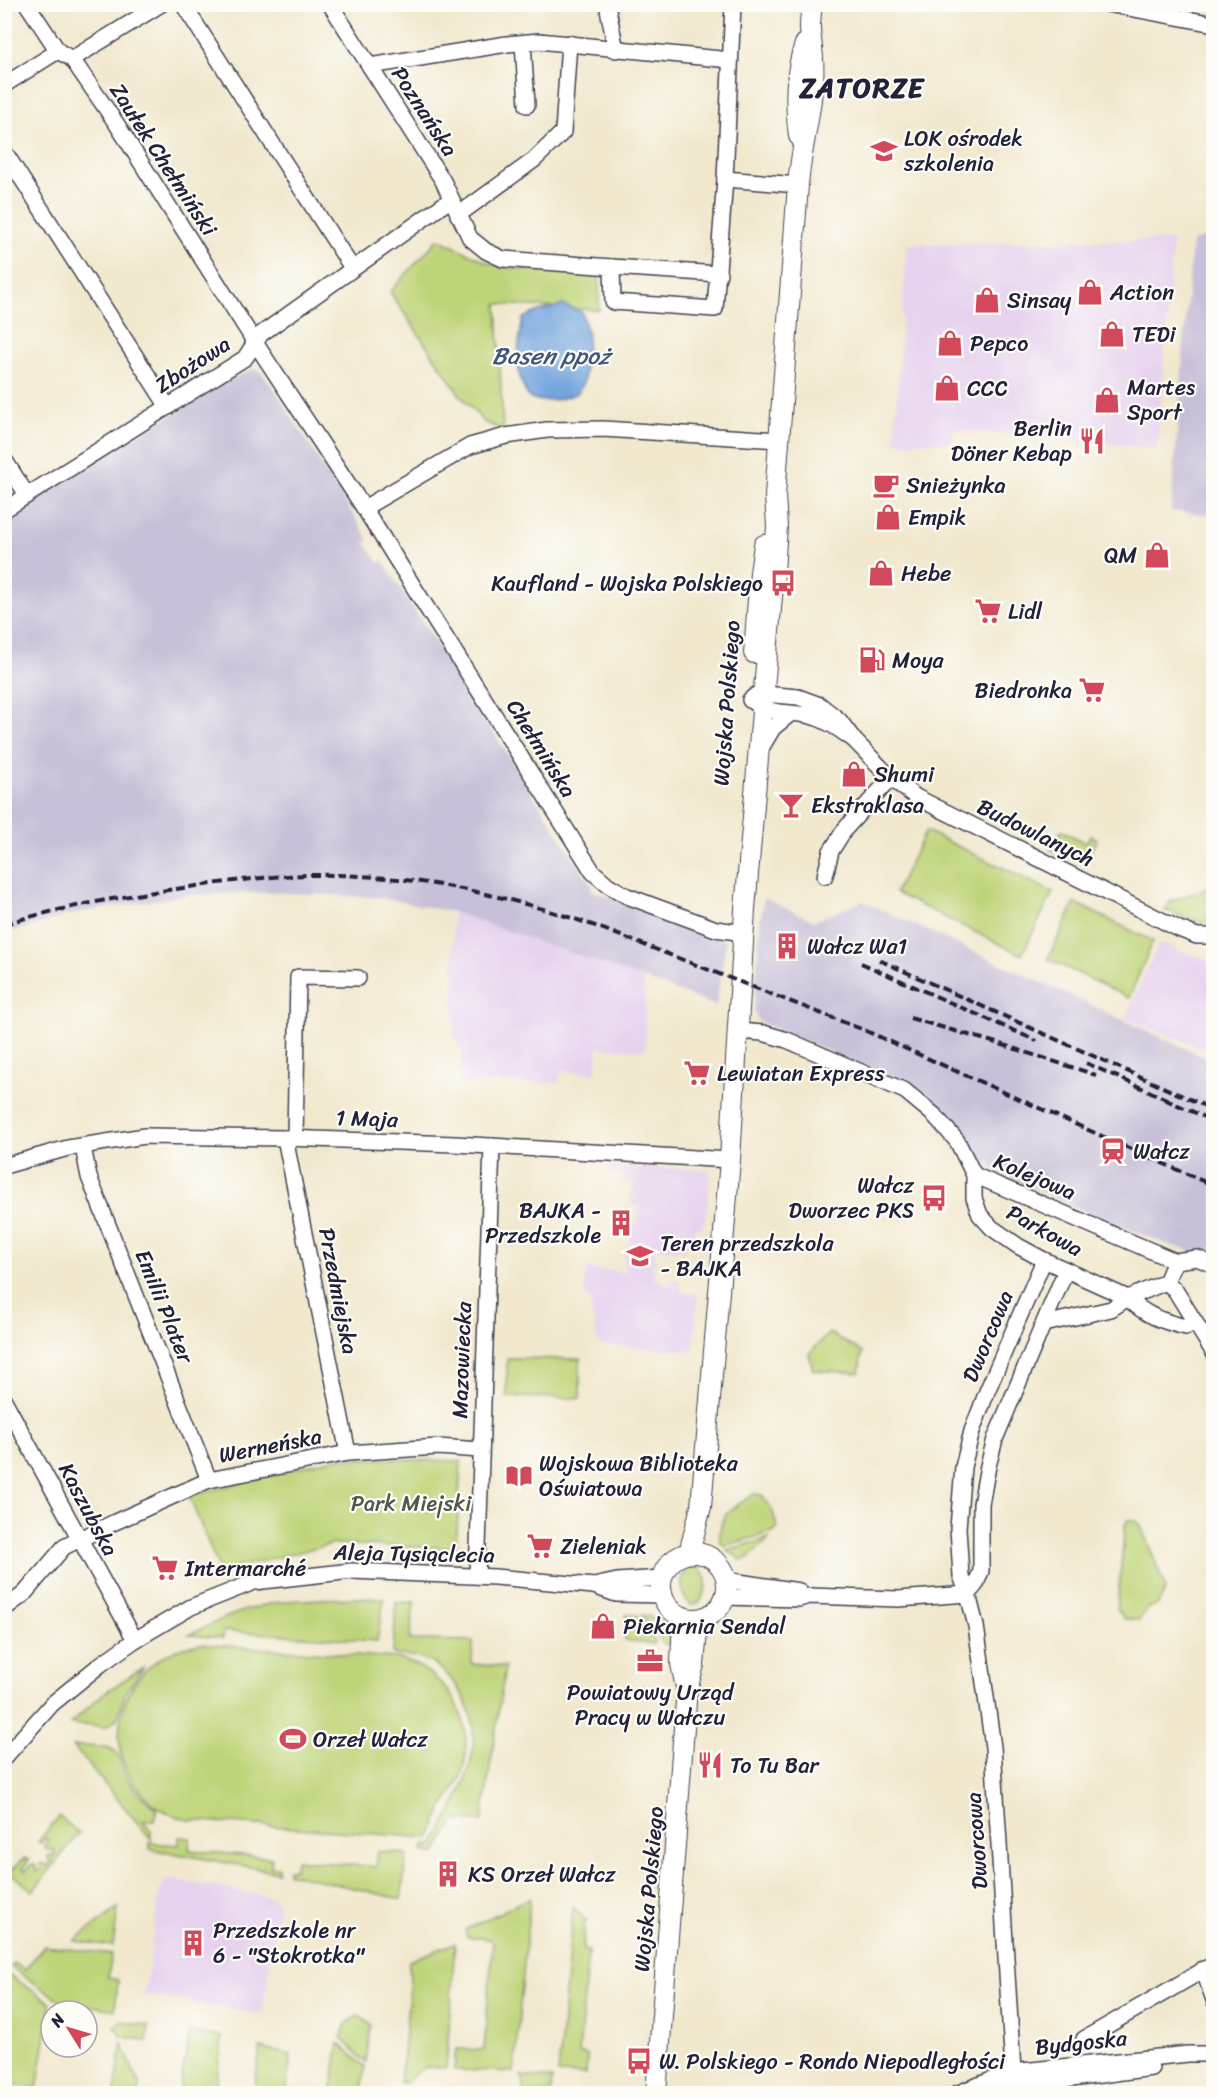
<svg xmlns="http://www.w3.org/2000/svg" width="1218" height="2098" font-family="Sriracha,sans-serif">
	<style>
		.built { fill: #e7d2ef }
		.industrial { fill: #c8bfd8 }
		.green { fill: #bed478; stroke: #707b5a; stroke-width: 1.5 }
		.water { fill: #73a5de; stroke: #4a648c; stroke-width: 1.5 }
		.lines { fill: none; stroke-linecap: round; stroke-linejoin: round }
		.minor-casing { stroke: #414051; stroke-width: 18 }
		.major-casing { stroke: #414051; stroke-width: 22 }
		.minor { stroke: #fff; stroke-width: 15 }
		.major { stroke: #fff; stroke-width: 20 }
		.rail { stroke: #22223b; stroke-width: 4; stroke-dasharray: 9 4.5; stroke-linecap: butt }
		.labels { text-anchor: middle; stroke-width: 4.5; stroke-linejoin: round; paint-order: stroke }
		.street-label { font-size: 22px; fill: #22223b; stroke: #fdfcf7 }
		.poi-label { font-size: 22px; fill: #22223b; stroke: #fdfcf7; text-anchor: start }
		.park-label { font-size: 22px; fill: #51574d; stroke: #fdfcf7 }
		.water-label { font-size: 24px; font-style: italic; fill: #42567c; stroke: #fdfcf7 }
		.district-label { font-size: 28px; font-weight: bold; letter-spacing: 1.5px; fill: #22223b; stroke: #fdfcf7 }
	</style>
	<rect width="100%" height="100%" fill="#fdfcf7"/>
	<filter id="ink" filterUnits="userSpaceOnUse"><feTurbulence type="fractalNoise" baseFrequency=".0167" numOctaves="2"/><feDisplacementMap in="SourceGraphic" scale="12" xChannelSelector="R" yChannelSelector="G"/><feConvolveMatrix kernelMatrix="1 2 1 2 8 2 1 2 1" color-interpolation-filters="sRGB"/></filter>
	<filter id="wash" filterUnits="userSpaceOnUse"><feTurbulence type="fractalNoise" baseFrequency=".008" numOctaves="4" result="noise"/><feDisplacementMap in="SourceGraphic" scale="24" xChannelSelector="R" yChannelSelector="G"/><feGaussianBlur stdDeviation="1.35" result="paint"/><feColorMatrix in="noise" values="0 0 0 0 0 0 0 0 0 0 0 0 0 0 0 0 0 1.4 0 .05"/><feComposite in="paint" operator="in"/></filter>
	<g filter="url(#wash)">
		<rect width="100%" height="100%" fill="#f1e8ce"/>
		<g class="built">
			<polygon points="1173,240 1157,448 954,429 952,442 894,443 907,244"/>
			<polygon points="453,912 511,921 643,978 646,1036 645,1050 598,1048 596,1073 561,1071 559,1083 459,1083 463,1053 454,1035"/>
			<polygon points="1159,943 1213,962 1213,1052 1125,1018"/>
			<polygon points="609,1166 710,1170 707,1209 702,1227 694,1227 694,1236 700,1237 699,1246 686,1245 685,1251 655,1248 656,1264 651,1264 651,1269 655,1269 655,1279 664,1280 664,1284 669,1285 670,1280 681,1281 680,1288 682,1289 682,1293 698,1294 693,1351 598,1345 590,1301 584,1293 586,1269 624,1272 625,1248 629,1248 631,1224 637,1225 639,1206 631,1205 633,1181 622,1180 621,1175 609,1174"/>
			<polygon points="166,1880 175,1880 271,1897 277,1901 279,1904 262,2014 144,1995 160,1890"/>
		</g>
		<g class="industrial">
			<polygon points="1213,235 1214,235 1213,515 1171,511 1192,241"/>
			<polygon points="253,369 261,372 274,389 369,540 365,543 379,563 383,561 388,569 592,886 591,890 726,941 716,1006 643,978 453,912 383,898 273,892 187,895 81,912 5,933 5,520 81,470 221,384"/>
			<polygon points="764,898 814,921 863,901 1213,1061 1213,1256 1169,1245 1095,1216 997,1171 974,1153 967,1132 912,1086 758,1021 754,1010 760,923"/>
		</g>
		<g class="green">
			<polygon points="438,239 487,262 507,268 599,274 599,310 497,304 503,430 484,422 460,395 390,292"/>
			<path d="M1062,830L1085,843L1091,835L1097,839C1086,866 1072,860 1050,850Z"/>
			<polygon points="926,831 1053,892 1022,955 895,893"/>
			<polygon points="1213,886 1213,921 1203,923 1165,910 1171,901"/>
			<polygon points="1075,903 1153,941 1129,998 1048,959"/>
			<polygon points="829,1333 862,1352 859,1373 813,1370 809,1354"/>
			<polygon points="507,1358 580,1359 580,1398 507,1397"/>
			<polygon points="337,1458 461,1461 456,1548 332,1544 220,1571 189,1496"/>
			<path d="M754,1494L762,1495L773,1512L777,1527L775,1531L725,1546L720,1542C718,1512 732,1509 754,1494Z"/>
			<polygon points="1128,1520 1134,1520 1140,1524 1166,1589 1158,1604 1148,1608 1139,1620 1124,1619 1117,1608 1125,1525"/>
			<polygon points="770,1538 748,1558 741,1560 727,1550"/>
			<path d="M696,1565C710,1575 708,1590 699,1603L692,1605C677,1596 678,1569 696,1565Z"/>
			<path d="M358,1598L384,1599L377,1641L224,1631L223,1638L189,1635C211,1624 233,1613 257,1607C290,1598 325,1599 358,1598Z"/>
			<path d="M414,1602L410,1640L473,1641L472,1664L505,1667L482,1821L455,1820L436,1853L423,1852L424,1846L433,1845C458,1800 492,1745 462,1694C454,1681 443,1668 429,1661C419,1656 405,1656 393,1654L396,1603Z"/>
			<polygon points="626,1615 637,1615 655,1641 654,1644 625,1640"/>
			<path d="M641,1615C656,1617 675,1625 671,1644H664Z"/>
			<path d="M200,1644L397,1658C447,1671 478,1721 462,1772C459,1784 451,1793 445,1804C439,1815 435,1827 429,1838L189,1820C90,1796 99,1659 200,1644Z"/>
			<polygon points="144,1667 125,1693 117,1719 105,1727 70,1724 104,1693"/>
			<path d="M73,1746C83,1747 103,1745 111,1749C120,1752 120,1761 123,1769C129,1785 142,1799 157,1808L154,1821H143L151,1830V1839Z"/>
			<polygon points="59,1816 79,1833 33,1891 10,1873 21,1860 26,1858 29,1860 23,1868 26,1871 31,1865 35,1864 37,1872 41,1870 40,1864 43,1863 48,1866 52,1861 48,1859 49,1855 54,1855 54,1849 48,1850 44,1847 49,1841 46,1838 42,1843 38,1842"/>
			<polygon points="179,1837 190,1838 189,1850 272,1858 271,1867 278,1867 278,1872 150,1849 150,1843 179,1845"/>
			<polygon points="378,1851 407,1854 401,1899 288,1873 288,1869 295,1869 296,1860 376,1867"/>
			<polygon points="529,1898 530,1899 514,2072 454,2070 456,2049 484,2050 493,1941 489,1939 467,1937 465,1930"/>
			<polygon points="573,1907 587,1922 584,1923 583,1950 588,1951 579,2053 587,2055 586,2074 558,2074"/>
			<polygon points="118,1908 113,1946 74,1941"/>
			<path d="M455,1943L446,2068C423,2066 421,2066 405,2083H400L410,1985L409,1961Z"/>
			<polygon points="44,1946 112,1954 108,1978 118,1980 115,2010 68,2002 67,2005 11,1967 14,1963 25,1970"/>
			<polygon points="4,1960 8,1974 51,2003 37,2089 5,2083"/>
			<polygon points="357,2016 363,2018 371,2026 366,2063 341,2038 346,2024"/>
			<polygon points="122,2021 149,2026 147,2041 121,2036 115,2026"/>
			<polygon points="190,2032 222,2037 215,2093 179,2093"/>
			<polygon points="122,2043 140,2086 139,2093 115,2093"/>
			<polygon points="339,2043 365,2067 362,2093 342,2093 342,2091 332,2090"/>
			<polygon points="260,2048 291,2055 286,2093 254,2093"/>
			<polygon points="521,2076 552,2079 551,2093 523,2093 524,2080"/>
		</g>
		<path class="water" d="M563,305L582,312L588,335L584,381L578,393C562,399 546,404 529,398C512,370 518,348 523,318L539,311Z"/>
	</g>
	<g filter="url(#ink)">
		<g class="lines">
			<g class="minor-casing">
				<g id="minor">
					<polyline points="27,4 58,51 72,59 116,123 256,344 364,508 593,872 608,885 627,896 716,929 744,933"/>
					<polyline points="183,4 352,268"/>
					<polyline points="330,4 443,181 470,238 486,251 503,259 612,267 613,302 715,309 725,179 733,4"/>
					<polyline points="607,4 616,50"/>
					<polyline points="1107,4 1214,24"/>
					<polyline points="523,43 527,105"/>
					<polyline points="72,59 161,4"/>
					<polyline points="370,66 507,44 539,41 730,60"/>
					<polyline points="4,85 58,51"/>
					<polyline points="4,151 168,407"/>
					<polyline points="725,179 798,185"/>
					<polyline points="458,215 534,160 563,132 569,43"/>
					<polyline points="612,267 719,274"/>
					<polyline points="4,459 27,495"/>
					<polyline points="364,508 470,446 506,436 547,430 603,429 780,440"/>
					<polyline points="4,510 245,358 261,334 450,200"/>
					<path d="M854,740C843,732 830,722 817,718C793,709 774,718 750,700L756,695L764,694L798,697L820,705L839,720L854,740L891,778L916,797L1179,929L1197,936H1214"/>
					<polyline points="760,750 773,728 790,714"/>
					<polyline points="825,876 831,851 845,829 891,778"/>
					<path d="M738,1031L763,1033L787,1040L905,1091L934,1115L957,1141L974,1175V1198L980,1215L992,1228L1018,1246L1044,1260L1128,1298C1144,1315 1164,1322 1186,1327L1195,1322"/>
					<polyline points="285,1138 348,1453"/>
					<polyline points="295,1138 298,977 358,978"/>
					<polyline points="83,1147 89,1177 209,1480"/>
					<polyline points="4,1166 68,1148 145,1136 285,1138 455,1144 730,1160"/>
					<polyline points="974,1175 1175,1261 1197,1258 1214,1265"/>
					<polyline points="1166,1282 1175,1290 1214,1353"/>
					<polyline points="1044,1324 1111,1309 1128,1298 1166,1282 1175,1261"/>
					<polyline points="4,1400 135,1640"/>
					<polyline points="477,1575 492,1146"/>
					<polyline points="726,1580 799,1591"/>
					<polyline points="594,1586 617,1581 662,1578"/>
					<polyline points="968,1594 976,1584 981,1571 981,1504 988,1466 995,1439 1066,1270"/>
					<polyline points="725,1597 799,1599 809,1596 898,1599 968,1594"/>
					<polyline points="4,1609 24,1594 64,1547 115,1522 209,1480 348,1453 438,1447 480,1450"/>
					<polyline points="4,1758 52,1704 101,1664 135,1640 191,1607 254,1582 352,1571 495,1577 594,1586 616,1594 662,1595"/>
					<polyline points="1203,1969 1214,2000"/>
					<polyline points="1084,2039 1214,1964"/>
					<polyline points="1014,2087 993,1747 976,1626 968,1594 961,1576 958,1528 963,1467 972,1431 988,1389 1044,1260"/>
					<polyline points="956,2094 1012,2072 1188,2054 1214,2054"/>
					<polyline points="990,2094 1014,2087 1151,2068"/>
				</g>
			</g>
			<g class="major-casing">
				<g id="major">
					<path d="M799,136C795,107 795,72 805,44"/>
					<polyline points="754,653 760,573 764,545"/>
					<path d="M689,1553L701,1507L730,1160L745,909L774,573L777,526L775,496L798,185C801,149 811,115 813,79C815,61 811,45 810,28C810,20 811,12 812,4"/>
					<circle cx="694" cy="1586" r="33"/>
					<polyline points="683,1617 681,1664 685,1683"/>
					<polyline points="656,2094 687,1689 694,1665 698,1619"/>
				</g>
			</g>
			<use href="#minor" class="minor"/>
			<use href="#major" class="major"/>
			<g class="rail">
				<path d="M4,924C63,907 122,896 183,888C225,882 267,876 309,875C409,873 505,894 598,927L864,1030L1214,1186"/>
				<polyline points="879,960 1214,1110"/>
				<polyline points="861,963 1037,1041"/>
				<polyline points="910,1018 1000,1044 1096,1075"/>
				<polyline points="1086,1063 1171,1101"/>
				<polyline points="1164,1099 1214,1121"/>
			</g>
		</g>
	</g>
	<defs>
		<g id="school-bare" transform="scale(2.07)"><path d="M0-5L7-2L0 1L-7-2ZM-4 1L0 2.5L4 1V4Q0 6-4 4Z" fill="#d1495b" stroke="#fdfcf7" stroke-width="2.5" paint-order="stroke"/></g>
		<g id="shop-bare" transform="scale(2.07)"><path d="M-5-2.5h2.3a2.7 3.5 0 0 1 5.4 0H5L5.5 6h-11ZM-1.5-2.5h3a1.5 2.3 0 0 0-3 0Z" fill="#d1495b" stroke="#fdfcf7" stroke-width="2.5" paint-order="stroke"/></g>
		<g id="restaurant-bare" transform="scale(2.07)"><path d="M-5-6h1v4h1v-4h1v4h1v-4h1v5L-1.5 .5V6h-2V.5L-5-1ZM5-6V6H3V1.5H1.5Q1.5-4 5-6Z" fill="#d1495b" stroke="#fdfcf7" stroke-width="2.5" paint-order="stroke"/></g>
		<g id="cafe-bare" transform="scale(2.07)"><path d="M-5.5-4.5H6V0H3Q3 3.5 0 3.5H-2.5Q-5.5 3.5-5.5 0ZM3-3.2v2h1.7v-2ZM-6 4.5H4V6H-6Z" fill="#d1495b" stroke="#fdfcf7" stroke-width="2.5" paint-order="stroke"/></g>
		<g id="bus-bare" transform="scale(2.07)"><path d="M-5-6H5V4H4V6H2V4H-2V6H-4V4H-5ZM-3.5-4V0h7V-4ZM-3.5 1.2v1.5H-2V1.2ZM2 1.2v1.5H3.5V1.2Z" fill="#d1495b" stroke="#fdfcf7" stroke-width="2.5" paint-order="stroke"/></g>
		<g id="supermarket-bare" transform="scale(2.07)"><path d="M-6-5.5h2.5l.6 2H6L4.5 2H-2.5L-4.4-4H-6ZM-1.5 3.2a1.3 1.3 0 1 0 .1 0ZM3 3.2a1.3 1.3 0 1 0 .1 0Z" fill="#d1495b" stroke="#fdfcf7" stroke-width="2.5" paint-order="stroke"/></g>
		<g id="fuel-bare" transform="scale(2.07)"><path d="M-5.5-6h7V0h2V4h1.3V-2.5L3-4.5l.8-.8L6-3V5H2.5V1h-1V6h-7ZM-4.2-4.7v3.2H.2V-4.7Z" fill="#d1495b" stroke="#fdfcf7" stroke-width="2.5" paint-order="stroke"/></g>
		<g id="bar-bare" transform="scale(2.07)"><path d="M-6-5H6L.8 .8V4.5H3.5V6h-7V4.5H-.8V.8Z" fill="#d1495b" stroke="#fdfcf7" stroke-width="2.5" paint-order="stroke"/></g>
		<g id="building-bare" transform="scale(2.07)"><path d="M-4-6H4V6H1V3H-1V6H-4ZM-2.5-4.3h1.7v1.8h-1.7ZM.8-4.3h1.7v1.8H.8ZM-2.5-1h1.7V.8h-1.7ZM.8-1h1.7V.8H.8Z" fill="#d1495b" stroke="#fdfcf7" stroke-width="2.5" paint-order="stroke"/></g>
		<g id="station-bare" transform="scale(2.07)"><path d="M-3-6H3Q5-6 5-4V2Q5 4 3 4L4.5 6H3L1.5 4h-3L-3 6H-4.5L-3 4Q-5 4-5 2V-4Q-5-6-3-6ZM-3.5-4v3h7v-3ZM-3.5 1v1.5H-2V1ZM2 1v1.5H3.5V1Z" fill="#d1495b" stroke="#fdfcf7" stroke-width="2.5" paint-order="stroke"/></g>
		<g id="library-bare" transform="scale(2.07)"><path d="M-6-4Q-3-5.5-.7-3.5V5Q-3 3-6 4ZM6-4Q3-5.5 .7-3.5V5Q3 3 6 4Z" fill="#d1495b" stroke="#fdfcf7" stroke-width="2.5" paint-order="stroke"/></g>
		<g id="office-bare" transform="scale(2.07)"><path d="M-6-3h4V-5.5h4V-3h4V5H-6ZM-1-4.5V-3h2v-1.5ZM-6 0V1H6V0Z" fill="#d1495b" stroke="#fdfcf7" stroke-width="2.5" paint-order="stroke"/></g>
		<g id="stadium-bare" transform="scale(2.07)"><path d="M0-5a6.5 5 0 1 0 0 10a6.5 5 0 1 0 0-10ZM-3.5-1.8h7v3.6h-7Z" fill="#d1495b" stroke="#fdfcf7" stroke-width="2.5" paint-order="stroke"/></g>
	</defs>
	<g fill-rule="evenodd">
		<use href="#school-bare" x="884" y="151"/>
		<use href="#shop-bare" x="1090" y="292"/>
		<use href="#shop-bare" x="987" y="300"/>
		<use href="#shop-bare" x="1112" y="334"/>
		<use href="#shop-bare" x="950" y="343"/>
		<use href="#shop-bare" x="947" y="388"/>
		<use href="#shop-bare" x="1107" y="400"/>
		<use href="#restaurant-bare" x="1092" y="441"/>
		<use href="#cafe-bare" x="886" y="485"/>
		<use href="#shop-bare" x="888" y="517"/>
		<use href="#shop-bare" x="1157" y="555"/>
		<use href="#shop-bare" x="881" y="573"/>
		<use href="#bus-bare" x="783" y="583"/>
		<use href="#supermarket-bare" x="988" y="611"/>
		<use href="#fuel-bare" x="872" y="660"/>
		<use href="#supermarket-bare" x="1092" y="690"/>
		<use href="#shop-bare" x="854" y="774"/>
		<use href="#bar-bare" x="791" y="805"/>
		<use href="#building-bare" x="787" y="946"/>
		<use href="#supermarket-bare" x="697" y="1073"/>
		<use href="#station-bare" x="1113" y="1151"/>
		<use href="#bus-bare" x="934" y="1198"/>
		<use href="#building-bare" x="621" y="1223"/>
		<use href="#school-bare" x="640" y="1256"/>
		<use href="#library-bare" x="519" y="1476"/>
		<use href="#supermarket-bare" x="540" y="1546"/>
		<use href="#supermarket-bare" x="165" y="1568"/>
		<use href="#shop-bare" x="603" y="1626"/>
		<use href="#office-bare" x="650" y="1661"/>
		<use href="#stadium-bare" x="293" y="1739"/>
		<use href="#restaurant-bare" x="710" y="1765"/>
		<use href="#building-bare" x="448" y="1874"/>
		<use href="#building-bare" x="193" y="1943"/>
		<use href="#bus-bare" x="639" y="2061"/>
	</g>
	<g class="labels">
		<g class="street-label">
			<text transform="translate(425 111) rotate(57)" y="8">Poznańska</text>
			<text transform="translate(164 159) rotate(57)" y="8">Zaułek Chełmiński</text>
			<text transform="translate(192 364) rotate(-33)" y="8">Zbożowa</text>
			<text transform="translate(726 703) rotate(-86)" y="8">Wojska Polskiego</text>
			<text transform="translate(542 748) rotate(58)" y="8">Chełmińska</text>
			<text transform="translate(1036 832) rotate(26)" y="8">Budowlanych</text>
			<text transform="translate(367 1118) rotate(2)" y="8">1 Maja</text>
			<text transform="translate(1035 1176) rotate(23)" y="8">Kolejowa</text>
			<text transform="translate(1045 1230) rotate(29)" y="8">Parkowa</text>
			<text transform="translate(339 1291) rotate(79)" y="8">Przedmiejska</text>
			<text transform="translate(165 1306) rotate(68)" y="8">Emilii Plater</text>
			<text transform="translate(987 1336) rotate(-67)" y="8">Dworcowa</text>
			<text transform="translate(461 1360) rotate(-88)" y="8">Mazowiecka</text>
			<text transform="translate(270 1445) rotate(-11)" y="8">Werneńska</text>
			<text transform="translate(89 1509) rotate(62)" y="8">Kaszubska</text>
			<text transform="translate(414 1553) rotate(1)" y="8">Aleja Tysiąclecia</text>
			<text transform="translate(976 1841) rotate(-94)" y="8">Dworcowa</text>
			<text transform="translate(648 1889) rotate(-85)" y="8">Wojska Polskiego</text>
			<text transform="translate(1081 2042) rotate(-6)" y="8">Bydgoska</text>
		</g>
		<g class="poi-label">
			<text x="904" y="146">LOK ośrodek<tspan x="904" dy="25">szkolenia</tspan></text>
			<text x="1110" y="300">Action</text>
			<text x="1007" y="308">Sinsay</text>
			<text x="1132" y="342">TEDi</text>
			<text x="970" y="351">Pepco</text>
			<text x="1127" y="395">Martes<tspan x="1127" dy="25">Sport</tspan></text>
			<text x="967" y="396">CCC</text>
			<text x="1072" y="436" text-anchor="end">Berlin<tspan x="1072" dy="25">Döner Kebap</tspan></text>
			<text x="906" y="493">Snieżynka</text>
			<text x="908" y="525">Empik</text>
			<text x="1137" y="563" text-anchor="end">QM</text>
			<text x="901" y="581">Hebe</text>
			<text x="763" y="591" text-anchor="end">Kaufland - Wojska Polskiego</text>
			<text x="1008" y="619">Lidl</text>
			<text x="892" y="668">Moya</text>
			<text x="1072" y="698" text-anchor="end">Biedronka</text>
			<text x="874" y="782">Shumi</text>
			<text x="811" y="813">Ekstraklasa</text>
			<text x="807" y="954">Wałcz Wa1</text>
			<text x="717" y="1081">Lewiatan Express</text>
			<text x="1133" y="1159">Wałcz</text>
			<text x="914" y="1193" text-anchor="end">Wałcz<tspan x="914" dy="25">Dworzec PKS</tspan></text>
			<text x="601" y="1218" text-anchor="end">BAJKA -<tspan x="601" dy="25">Przedszkole</tspan></text>
			<text x="660" y="1251">Teren przedszkola<tspan x="660" dy="25">- BAJKA</tspan></text>
			<text x="539" y="1471">Wojskowa Biblioteka<tspan x="539" dy="25">Oświatowa</tspan></text>
			<text x="560" y="1554">Zieleniak</text>
			<text x="185" y="1576">Intermarché</text>
			<text x="623" y="1634">Piekarnia Sendal</text>
			<text x="650" y="1700" text-anchor="middle">Powiatowy Urząd<tspan x="650" dy="25">Pracy w Wałczu</tspan></text>
			<text x="313" y="1747">Orzeł Wałcz</text>
			<text x="730" y="1773">To Tu Bar</text>
			<text x="468" y="1882">KS Orzeł Wałcz</text>
			<text x="213" y="1938">Przedszkole nr<tspan x="213" dy="25">6 - "Stokrotka"</tspan></text>
			<text x="659" y="2069">W. Polskiego - Rondo Niepodległości</text>
		</g>
		<g class="park-label">
			<text x="411" y="1511">Park Miejski</text>
		</g>
		<g class="water-label">
			<text x="551" y="364">Basen ppoż</text>
		</g>
		<g class="district-label">
			<text x="862" y="97">ZATORZE</text>
		</g>
	</g>
	<rect width="1218" height="2098" fill="none" stroke="#fdfcf7" stroke-width="24"/>
	<g transform="translate(69 2029) rotate(307)"><circle r="28" fill="#fdfcf7" stroke="#a5a5ac" stroke-width="1.5"/>
	<path d="M0-4.5L10 22L0 15L-10 22Z" fill="#d1495b"/>
	<text y="-9" font-size="16" font-weight="bold" text-anchor="middle" fill="#22223b">N</text>
	</g>
</svg>
